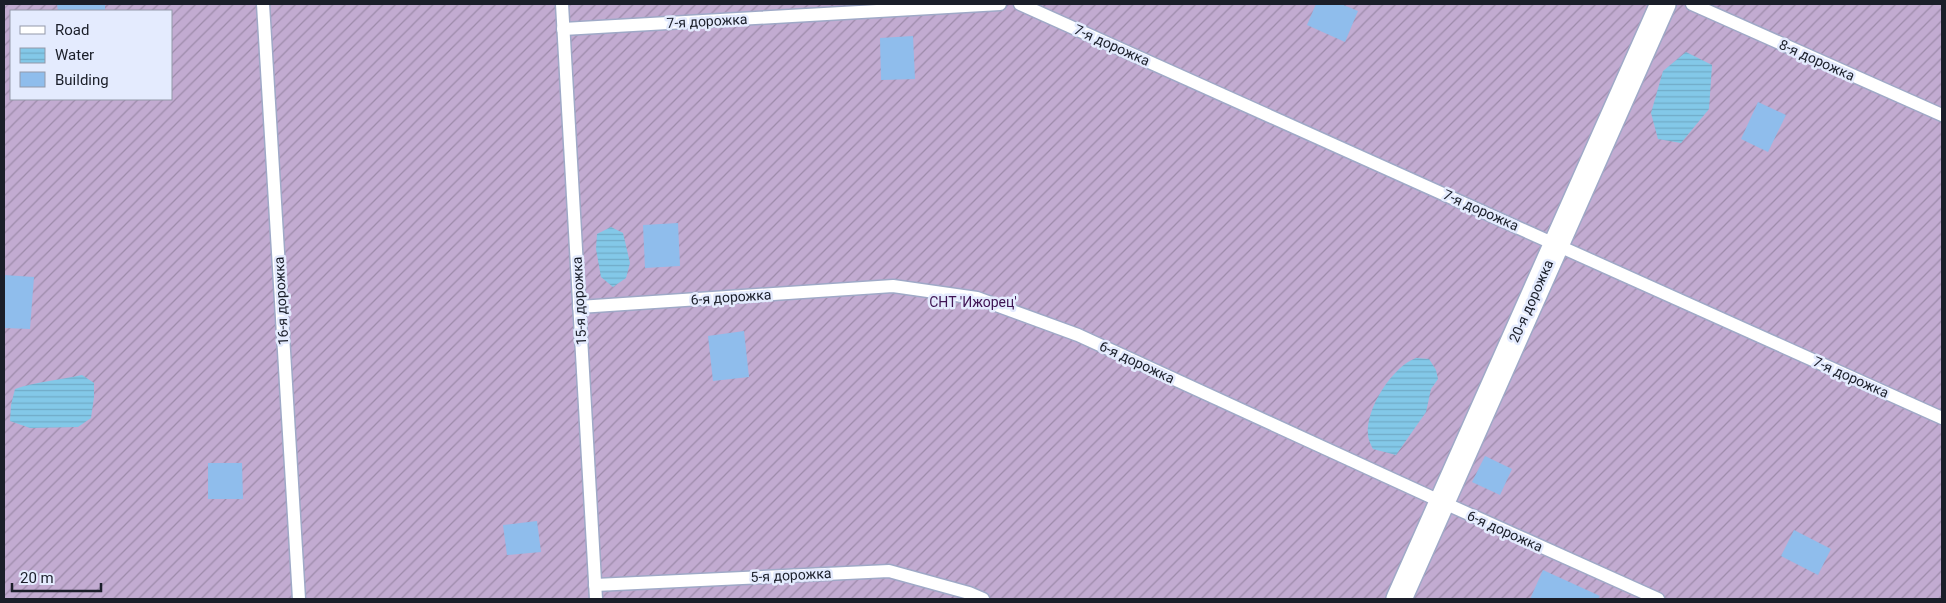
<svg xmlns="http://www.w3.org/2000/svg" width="1946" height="603" font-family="Roboto,sans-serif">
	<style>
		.garden { fill: url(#garden-furrows); fill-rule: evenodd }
		.water { fill: url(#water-rules) }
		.building { fill: #8fbdec }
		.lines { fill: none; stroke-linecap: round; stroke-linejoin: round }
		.service-casing { stroke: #9fa9c7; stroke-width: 15 }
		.minor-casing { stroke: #9fa9c7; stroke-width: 28 }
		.service { stroke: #fff; stroke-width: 12 }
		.minor { stroke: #fff; stroke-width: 25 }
		.labels { text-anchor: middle; stroke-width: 5; stroke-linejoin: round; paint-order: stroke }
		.street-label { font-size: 14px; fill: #1a1e29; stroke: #e4ebfe }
		.park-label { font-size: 14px; fill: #3e1353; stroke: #e4ebfe }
	</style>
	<defs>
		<pattern id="garden-furrows" width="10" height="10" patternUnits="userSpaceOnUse" patternTransform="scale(1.25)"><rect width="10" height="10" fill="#c2abd1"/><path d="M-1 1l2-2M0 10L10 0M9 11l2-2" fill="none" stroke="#9d8baa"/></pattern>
		<pattern id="water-rules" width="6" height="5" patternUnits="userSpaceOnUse" patternTransform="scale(1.25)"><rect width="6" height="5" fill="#83c8e8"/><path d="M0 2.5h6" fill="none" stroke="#71abc7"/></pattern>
	</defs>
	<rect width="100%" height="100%" fill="#d2ddfe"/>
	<path class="garden" d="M4,4H1942V599H4ZM11,11H171V99H11Z"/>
	<g class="water">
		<polygon points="1686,52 1712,65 1709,109 1681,143 1658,139 1651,113 1663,71"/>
		<polygon points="611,227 623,233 630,263 626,278 613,287 601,277 596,249 597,234"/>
		<path d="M1416,358L1429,359L1436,370L1438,379L1431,389L1426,412L1396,455L1373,449C1371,445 1368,439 1368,435C1365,409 1393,366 1416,358Z"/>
		<path d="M82,375L94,383V397L91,418L78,427L30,428L10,421L11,405L15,389C35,382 60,380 82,375Z"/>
	</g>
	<g class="building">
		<polygon points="57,4 105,4 105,11 58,11"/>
		<polygon points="1316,4 1341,4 1358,11 1345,42 1307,25"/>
		<polygon points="913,36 915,79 881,80 880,38"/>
		<polygon points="1758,102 1786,115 1768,152 1741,139"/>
		<polygon points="678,223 680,266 645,268 643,225"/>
		<polygon points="4,275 34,277 30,329 4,328"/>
		<polygon points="744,331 749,377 713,381 708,336"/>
		<polygon points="1485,456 1512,469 1500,495 1472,482"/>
		<polygon points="208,463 242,463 243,499 208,499"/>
		<polygon points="537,521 541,552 507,555 503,525"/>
		<polygon points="1794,530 1831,549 1818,575 1781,556"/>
		<polygon points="1543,570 1600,596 1598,599 1530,599"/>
	</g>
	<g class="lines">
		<g class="service-casing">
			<g id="service">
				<polyline points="263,4 299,599"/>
				<polyline points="562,4 596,599"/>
				<polyline points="1020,4 1942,418"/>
				<polyline points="1692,4 1942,115"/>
				<polyline points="563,29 1000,4"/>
				<polyline points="579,307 893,286 977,298 1078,335 1442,502 1658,599"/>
				<polyline points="595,585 889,571 969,593 983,599"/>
			</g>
		</g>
		<g class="minor-casing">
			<polyline id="minor" points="1399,599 1663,4"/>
		</g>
		<use href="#service" class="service"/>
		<use href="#minor" class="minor"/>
	</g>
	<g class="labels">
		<g class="street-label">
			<text transform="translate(707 21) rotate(-3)" y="5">7-я дорожка</text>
			<text transform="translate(1112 45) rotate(24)" y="5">7-я дорожка</text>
			<text transform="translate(1817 60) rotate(24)" y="5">8-я дорожка</text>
			<text transform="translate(1481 210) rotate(24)" y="5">7-я дорожка</text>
			<text transform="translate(731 297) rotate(-4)" y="5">6-я дорожка</text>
			<text transform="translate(281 301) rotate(-93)" y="5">16-я дорожка</text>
			<text transform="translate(579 301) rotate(-93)" y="5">15-я дорожка</text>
			<text transform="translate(1531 301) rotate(-66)" y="5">20-я дорожка</text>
			<text transform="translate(1137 362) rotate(25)" y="5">6-я дорожка</text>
			<text transform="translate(1851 377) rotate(24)" y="5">7-я дорожка</text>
			<text transform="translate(1505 531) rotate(24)" y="5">6-я дорожка</text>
			<text transform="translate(791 575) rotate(-3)" y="5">5-я дорожка</text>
		</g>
		<g class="park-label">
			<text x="973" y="307">СНТ 'Ижорец'</text>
		</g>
	</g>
	<rect width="1946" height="603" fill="none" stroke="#1a1e29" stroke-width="10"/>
	<rect x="10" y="10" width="162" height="90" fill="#e4ebfe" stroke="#9399a9"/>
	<rect x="20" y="26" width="25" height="8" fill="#ffffff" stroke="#9399a9"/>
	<text x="55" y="35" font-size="15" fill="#1a1e29">Road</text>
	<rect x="20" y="48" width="25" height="15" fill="url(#water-rules)" stroke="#9399a9"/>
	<text x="55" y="60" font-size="15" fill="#1a1e29">Water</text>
	<rect x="20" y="72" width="25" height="15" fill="#8fbdec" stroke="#9399a9"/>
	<text x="55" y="85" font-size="15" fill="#1a1e29">Building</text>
	<path d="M12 583v8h89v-8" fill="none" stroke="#1a1e29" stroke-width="2.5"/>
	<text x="20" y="583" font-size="15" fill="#1a1e29" stroke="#e4ebfe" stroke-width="4" paint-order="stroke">20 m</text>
</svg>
